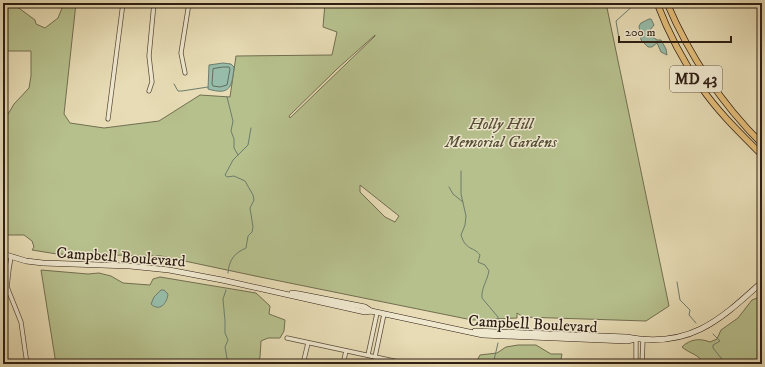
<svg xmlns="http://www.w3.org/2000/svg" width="765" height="367" font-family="'IM FELL DW Pica',serif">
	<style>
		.green { fill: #b6c08d; stroke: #726e50; fill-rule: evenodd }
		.water { fill: #97bca9; stroke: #6d7c6d }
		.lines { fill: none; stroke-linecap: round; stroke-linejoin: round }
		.shore { stroke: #626c5e; stroke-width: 1 }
		.stream { stroke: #6d7c6d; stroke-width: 1 }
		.street-casing { stroke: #5c4d3b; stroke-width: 5 }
		.secondary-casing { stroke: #2e1d12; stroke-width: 6 }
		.primary-casing { stroke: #2e1d12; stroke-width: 7 }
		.street { stroke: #efe8cf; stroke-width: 3.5 }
		.secondary { stroke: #efe8cf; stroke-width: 5 }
		.primary { stroke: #e4be7a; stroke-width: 5.5 }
		.labels { text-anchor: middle; stroke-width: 3; stroke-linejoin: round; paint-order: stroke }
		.shield { fill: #efe8cf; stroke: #685a4b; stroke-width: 1 }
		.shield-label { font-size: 15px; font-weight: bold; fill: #2e1d12 }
		.park-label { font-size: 16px; font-style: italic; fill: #574e37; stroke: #efe8cf }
		.street-label { font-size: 16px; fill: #2e1d12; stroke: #efe8cf }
	</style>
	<rect width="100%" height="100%" fill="#e7dcb5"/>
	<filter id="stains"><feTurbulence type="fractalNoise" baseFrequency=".005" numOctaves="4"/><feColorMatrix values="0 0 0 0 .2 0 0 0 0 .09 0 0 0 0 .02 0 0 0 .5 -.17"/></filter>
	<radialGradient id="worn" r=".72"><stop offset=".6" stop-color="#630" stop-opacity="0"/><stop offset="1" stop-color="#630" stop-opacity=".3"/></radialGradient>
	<g class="green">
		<path d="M3,3H12L35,20L36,24L45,28L58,18L64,3H76L64,114L70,123L104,128L159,121L200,95L230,97L236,56L332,55L337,32L323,27L325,3H606L669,306L646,321L523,317L517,313V318L472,320L260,277L161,256L57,254L32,250L34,247L32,241L24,235H3V128L7,116L14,104L29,88L31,76V51H3ZM375,35V36L290,118L289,116L337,69ZM360,185L399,216L395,222L385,217L360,192Z"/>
		<polygon points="41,270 88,274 99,273 111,276 123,283 150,285 153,279 160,277 256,293 270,306 269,314 285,320 284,331 280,338 268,338 261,341 260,357 257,364 56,364"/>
		<path d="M762,296V364H704C699,354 690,354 682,347C690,339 700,338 710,342L717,339L721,330L738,318L752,300Z"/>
		<polygon points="518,345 536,345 551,354 562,354 560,364 475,364 480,355 497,353 506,347"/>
	</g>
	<g class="water">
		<polygon points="649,19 651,19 654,25 650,30 649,34 657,40 661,40 666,49 667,55 661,52 657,43 652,47 648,47 641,40 639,26 641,23"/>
		<path d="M223,63L231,64L234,67C232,86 231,96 208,89L209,65Z"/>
		<path d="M161,290H164L168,294C167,304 159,312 151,304L154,297Z"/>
	</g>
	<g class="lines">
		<polygon class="shore" points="223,67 229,67 230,69 227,85 220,87 213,86 212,84 213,69"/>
		<g class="stream">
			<polyline points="754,3 755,3"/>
			<polyline points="619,39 616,21 636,3"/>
			<polyline points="174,84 178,91 182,91 208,87"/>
			<polyline points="227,97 233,121 231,131 234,139 234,148 238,155"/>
			<path d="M461,171V194L466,216L465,225L461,235C466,251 473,246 480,255L478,262L485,265L489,271C487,281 481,289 482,298L498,317L499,326"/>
			<polyline points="449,187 453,194 463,202"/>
			<path d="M228,273C229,259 235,253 246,248L248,236L252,232L253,227L250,208L254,200L253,195L245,181L234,176L227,177L225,175L233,160L248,145L251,128"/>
			<polyline points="677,282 680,300 690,310 689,315 696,323"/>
			<polyline points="226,290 223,299 225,321 225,333 228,340 225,347 228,364"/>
			<polyline points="713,334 720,341 713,345 713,348 726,364"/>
			<polyline points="491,364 494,360 498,343"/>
		</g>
		<g class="street-casing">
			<g id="street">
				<polyline points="185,73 181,53 189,3"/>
				<polyline points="149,91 152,82 149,56 154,3"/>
				<polyline points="108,119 123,3"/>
				<polyline points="11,257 9,269 7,287 21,322 27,364"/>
				<polyline points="287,338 408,364"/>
				<polyline points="368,355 377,313"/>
				<polyline points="375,357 384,314"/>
				<polyline points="303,364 308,343"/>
				<polyline points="343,364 346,351"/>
				<polyline points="636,364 636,339"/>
				<polyline points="642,364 643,339"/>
			</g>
		</g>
		<g class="secondary-casing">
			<g id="secondary">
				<polyline points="3,254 26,261 43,263 130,266 169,270 222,280 365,312 371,311 483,335 627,341 636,339"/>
				<polyline points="292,293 299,294 365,307 371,311"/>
				<path d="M475,331L626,337C689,349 719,321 762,282"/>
			</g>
		</g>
		<g class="primary-casing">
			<g id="primary">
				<path d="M657,3C668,32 683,61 701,87C718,112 741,134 762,155"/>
				<path d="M667,3C690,57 721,103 762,144"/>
			</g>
		</g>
		<use href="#street" class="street"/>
		<use href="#secondary" class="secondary"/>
		<use href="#primary" class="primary"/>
	</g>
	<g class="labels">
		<rect class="shield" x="670" y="66" width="52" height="26" rx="3"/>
		<g class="shield-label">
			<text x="696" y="84">MD 43</text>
		</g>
		<g class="park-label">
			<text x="501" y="129">Holly Hill<tspan x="501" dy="18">Memorial Gardens</tspan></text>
		</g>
		<g class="street-label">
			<text transform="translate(121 256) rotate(4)" y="6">Campbell Boulevard</text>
			<text transform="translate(533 323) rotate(3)" y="6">Campbell Boulevard</text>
		</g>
	</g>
	<rect width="765" height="367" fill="none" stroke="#e7dcb5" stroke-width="16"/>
	<rect x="4" y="4" width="757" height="359" fill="none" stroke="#2e1d12" stroke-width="2"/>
	<rect x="8" y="8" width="749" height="351" fill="none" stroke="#2e1d12"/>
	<path d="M619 36v6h112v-6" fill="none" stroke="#2e1d12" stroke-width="2"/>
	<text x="625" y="36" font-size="12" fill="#2e1d12" stroke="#efe8cf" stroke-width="3" paint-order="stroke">200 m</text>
	<rect width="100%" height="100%" filter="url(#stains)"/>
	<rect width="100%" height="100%" fill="url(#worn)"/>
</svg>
